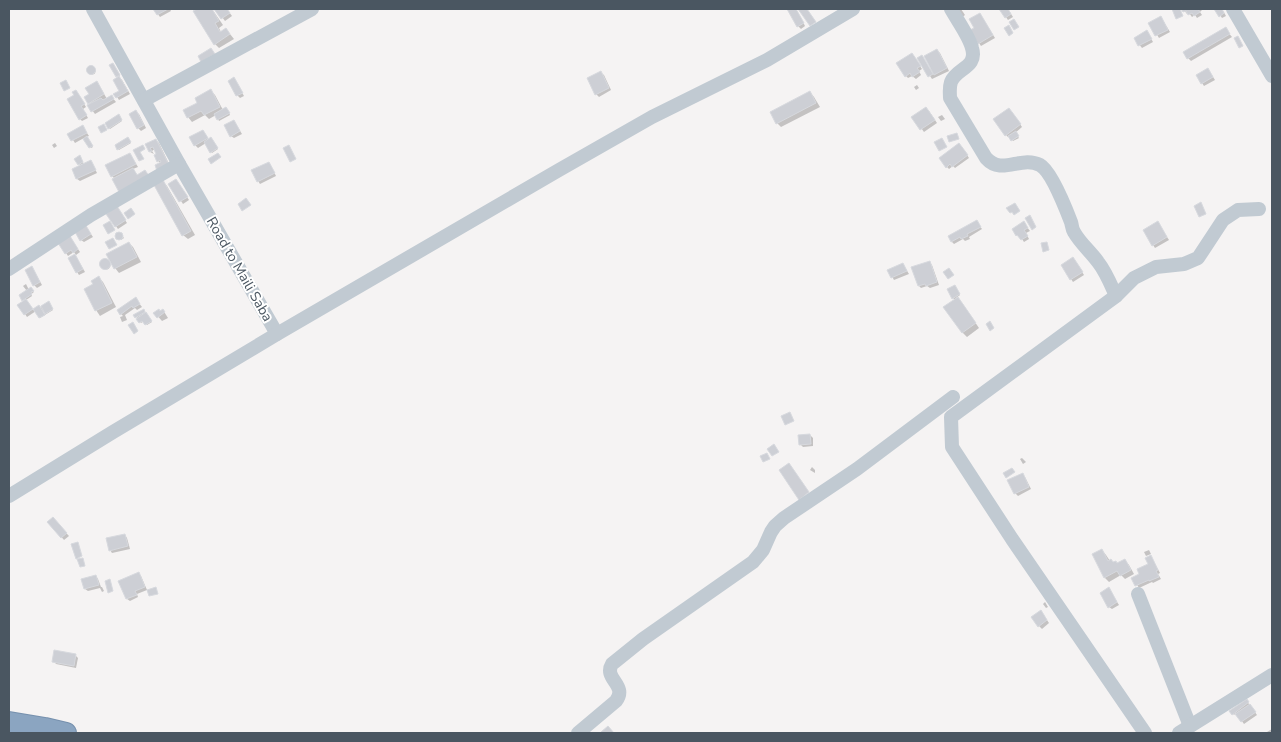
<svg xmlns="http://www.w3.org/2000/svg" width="1281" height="742" font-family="'Nunito Sans',sans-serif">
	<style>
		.shadow { fill: #0003 }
		.building { fill: #cdcfd5; stroke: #d7d9de }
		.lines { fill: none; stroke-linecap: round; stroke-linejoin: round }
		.highway-casing { stroke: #7690ad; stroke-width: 22 }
		.minor { stroke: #c1cad2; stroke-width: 14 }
		.highway { stroke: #8ba5c1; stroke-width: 20 }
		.labels { text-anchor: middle; stroke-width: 4; stroke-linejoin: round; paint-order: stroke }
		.street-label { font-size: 14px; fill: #4a5661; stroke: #fff }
	</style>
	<rect width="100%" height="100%" fill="#f5f3f3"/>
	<g class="shadow">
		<polygon points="154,9 170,9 171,11 160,17"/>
		<polygon points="200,9 212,9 223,25 219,28 221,32 226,29 234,39 219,48 215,44 195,12"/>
		<polygon points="216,9 227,9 232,16 225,21"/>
		<polygon points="789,9 796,9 805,26 801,29 798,26"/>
		<polygon points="961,9 965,15 961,18 957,11"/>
		<polygon points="1000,9 1008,9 1013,17 1008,20"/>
		<polygon points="1183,9 1202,9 1202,10 1200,12 1202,15 1197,18 1195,15 1192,17 1189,13 1187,14"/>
		<polygon points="1216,9 1222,9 1226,16 1222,18"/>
		<polygon points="980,14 995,38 981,46 979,43 976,28"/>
		<polygon points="1161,17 1170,32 1159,38 1150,23"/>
		<polygon points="1228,32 1232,37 1191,61 1188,58"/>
		<polygon points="1149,35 1153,42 1142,48 1135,39"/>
		<polygon points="937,50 940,53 949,71 932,79 919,59 930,69 932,68"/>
		<polygon points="914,57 922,69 919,71 921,75 916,79 912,76 908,78 906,76"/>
		<polygon points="114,66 120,76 119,77 122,80 130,94 119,100 117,97 121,91 118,78"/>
		<circle cx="92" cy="71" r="3.5"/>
		<polygon points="1210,72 1215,80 1204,86 1202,83"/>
		<polygon points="601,73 604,75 611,90 599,97 596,94"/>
		<polygon points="234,79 244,96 240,98 237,95"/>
		<polygon points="99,85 107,99 112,97 116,102 95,114 89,106 91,105 89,103 90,94"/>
		<polygon points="917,85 919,88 916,90 914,87"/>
		<polygon points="76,91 86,107 83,109 88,118 82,121 80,119"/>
		<polygon points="211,91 215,95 223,110 227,109 230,115 219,121 216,115 209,119 205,115 192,122 188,117 199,103"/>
		<polygon points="810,92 814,97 820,107 781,127 777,123"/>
		<polygon points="929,111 937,123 924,132 913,117"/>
		<polygon points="136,112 139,114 146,128 141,131 138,128 131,114"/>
		<polygon points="1012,112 1022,127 1015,133 1019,138 1013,141 1010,136 1008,137 1006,135"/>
		<polygon points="942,115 945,119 941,121 938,117"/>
		<polygon points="120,117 122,121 110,129 109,128"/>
		<polygon points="236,124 242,134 234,138 231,136"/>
		<polygon points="83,127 89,136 86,137 93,147 91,148 84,138 75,143 69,134"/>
		<polygon points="203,131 209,140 212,140 218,149 212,153 206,143 198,148 195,145"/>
		<polygon points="129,140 131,143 119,150 118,149"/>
		<polygon points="156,140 159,143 171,168 161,163 158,161 158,154 155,149 152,151 154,154 150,152 147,145"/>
		<polygon points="55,143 57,146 54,148 52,145"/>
		<polygon points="962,147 969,158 955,168 953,166 949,169 947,167"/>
		<polygon points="130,154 138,167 133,169 138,176 145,172 151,179 115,179 112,176 107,166"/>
		<polygon points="80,158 85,165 91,162 93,165 97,173 80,181 77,179 73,170 81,166 79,164"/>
		<polygon points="269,163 271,166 276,176 260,184 258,181"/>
		<polygon points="176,180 189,200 183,204 170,184"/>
		<polygon points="163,182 167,186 195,235 188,239 183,235 156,186"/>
		<polygon points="119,211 127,223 118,229 107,214"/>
		<polygon points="977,222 982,229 969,237 970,239 965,241 963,239 954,244 952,242 949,236"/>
		<polygon points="1024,223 1030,231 1026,233 1029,239 1024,242 1022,239"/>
		<polygon points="1158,223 1169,240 1155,248 1153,245"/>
		<polygon points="85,225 93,237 84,242 81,240"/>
		<polygon points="120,233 124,238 121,240 117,237 116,235"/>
		<polygon points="70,237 80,252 76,255 74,252 68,256 66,253"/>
		<polygon points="129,243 133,247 141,262 119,273 115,268"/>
		<polygon points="75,255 85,272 79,275 77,272"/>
		<polygon points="1073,258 1084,275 1073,282 1071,279"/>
		<circle cx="106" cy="265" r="4.5"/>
		<polygon points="929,262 932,265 939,285 930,288 927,286 921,288 919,286"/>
		<polygon points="903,264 909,274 894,280 889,271"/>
		<polygon points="34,271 42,285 37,288 34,285"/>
		<polygon points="99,278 103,282 116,307 100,316 96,310 94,285"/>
		<polygon points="26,284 29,290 31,289 34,292 31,294 32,296 26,300 33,310 49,303 53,310 40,318 36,311 27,317 25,314 25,302 20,296 27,291 23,286"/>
		<polygon points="955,287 960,295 956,298 962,303 979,328 967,337 962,332 955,300 953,298"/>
		<polygon points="136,299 142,307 137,310 135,308 125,315 127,320 122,322 120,317 123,316 121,314"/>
		<polygon points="143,310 152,322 147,325 144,321 141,323 135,315"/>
		<polygon points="163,310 168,318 162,321 155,313"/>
		<polygon points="810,435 813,438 813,446 803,447 800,444"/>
		<polygon points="1022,458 1026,462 1023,464 1020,459"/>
		<polygon points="812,467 815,470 815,473 810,470"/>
		<polygon points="1022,474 1025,477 1031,489 1018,496 1015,493"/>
		<polygon points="53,519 69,536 64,540 49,522"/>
		<polygon points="125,535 127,538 130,549 112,553 110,550"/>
		<polygon points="1102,550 1106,555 1110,561 1114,563 1117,564 1125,560 1129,565 1134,574 1125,579 1121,575 1109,582 1105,578"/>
		<polygon points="1149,550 1151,554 1146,556 1144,552"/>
		<polygon points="1153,560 1160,573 1158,574 1161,579 1153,583 1152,582 1139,588 1133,578 1141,574"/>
		<polygon points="138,573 141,576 147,590 137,594 138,597 130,601 127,599"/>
		<polygon points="96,576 98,579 101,587 102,587 104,591 102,592 100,588 88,591 85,589 83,580"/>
		<polygon points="1111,592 1119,605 1112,609 1109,607"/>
		<polygon points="1045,602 1048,607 1046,608 1043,604"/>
		<polygon points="1043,614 1049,623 1042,629 1039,626"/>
		<polygon points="75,655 78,658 76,668 56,664 54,661"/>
		<polygon points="1246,700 1257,715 1244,724 1236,713 1234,715 1231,711"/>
		<polygon points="1272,729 1272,733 1268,733 1267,732"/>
	</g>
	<g class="building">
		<polygon points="153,9 168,9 157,15"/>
		<polygon points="197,9 212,9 219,21 215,23 220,32 226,28 230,34 214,45 193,11"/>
		<polygon points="214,9 227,9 230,13 221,19"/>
		<polygon points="787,9 796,9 804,23 797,27"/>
		<polygon points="798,9 807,9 816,22 810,26"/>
		<polygon points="999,9 1008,9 1011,14 1005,18"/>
		<polygon points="1172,9 1180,9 1183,16 1176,19"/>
		<polygon points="1181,9 1198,9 1200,12 1194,16 1192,13 1188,15 1186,11 1183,12"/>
		<polygon points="1214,9 1222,9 1224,13 1219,17"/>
		<polygon points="980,13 993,35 978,44 970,30 974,28 969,19"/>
		<polygon points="1161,16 1168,30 1155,36 1148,23"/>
		<polygon points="1014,19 1019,27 1014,30 1009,22"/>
		<polygon points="1009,25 1013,33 1009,36 1004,28"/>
		<polygon points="1226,27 1230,34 1187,59 1183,52"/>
		<polygon points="1147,30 1152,39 1138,46 1134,38"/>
		<polygon points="1238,36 1243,46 1239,48 1234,38"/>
		<polygon points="211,48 215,54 201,62 198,56"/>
		<polygon points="937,49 947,68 934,75 924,56"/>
		<polygon points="912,53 921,66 917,68 920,72 912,77 910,73 905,77 896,63"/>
		<polygon points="922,55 933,74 928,77 917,58"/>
		<polygon points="113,63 120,75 116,77 109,65"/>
		<circle cx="91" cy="70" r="4.5"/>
		<polygon points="1208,68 1213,77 1201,84 1196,75"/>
		<polygon points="601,71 609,88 595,95 587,78"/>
		<polygon points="119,76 128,91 116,98 113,94 119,91 113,80"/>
		<polygon points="234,77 243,93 236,96 228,81"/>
		<polygon points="66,80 70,88 64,91 60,83"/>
		<polygon points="97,81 104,94 88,104 84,97 89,94 85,88"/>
		<polygon points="211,89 220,107 204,115 201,111 187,118 183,110 197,103 195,98"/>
		<polygon points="76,90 85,104 81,106 87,115 79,120 67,99 74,95 72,92"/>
		<polygon points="810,91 816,103 776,124 770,112"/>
		<polygon points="112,95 114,99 91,112 87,105 101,98 103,100"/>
		<polygon points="226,107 230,113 217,120 214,114"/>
		<polygon points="926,107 935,120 920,130 911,117"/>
		<polygon points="1009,108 1021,124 1005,136 993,119"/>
		<polygon points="136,110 144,125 137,129 129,114"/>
		<polygon points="119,114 122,120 108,129 105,123"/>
		<polygon points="234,120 240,131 230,137 224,125"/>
		<polygon points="104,124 107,130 101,133 98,127"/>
		<polygon points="83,125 87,133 71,141 67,134"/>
		<polygon points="203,130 208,138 194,146 189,137"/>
		<polygon points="1016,131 1019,136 1011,141 1008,136"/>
		<polygon points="957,133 959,139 949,142 947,136"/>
		<polygon points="87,136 93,146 89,148 83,139"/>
		<polygon points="128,137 131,142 117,150 115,145"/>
		<polygon points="211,137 218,148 210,153 204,142"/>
		<polygon points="942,138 947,147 939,151 934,142"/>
		<polygon points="156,139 169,165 157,171 155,165 161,162 160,160 157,162 154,155 156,154 153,147 150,148 152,151 149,152 145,144"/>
		<polygon points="959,143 968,155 952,167 950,164 946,168 939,158"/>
		<polygon points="143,145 145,149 140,152 144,159 139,161 133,150"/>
		<polygon points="289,145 296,159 290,162 283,148"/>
		<polygon points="130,153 136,164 111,177 105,165"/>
		<polygon points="218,153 221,157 211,164 208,159"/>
		<polygon points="80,155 83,162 78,165 74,159"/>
		<polygon points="91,160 96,170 76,179 72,169"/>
		<polygon points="269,162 275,173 257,182 251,170"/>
		<polygon points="133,168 137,175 145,170 149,176 119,192 112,179"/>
		<polygon points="176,179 188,197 179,202 168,184"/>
		<polygon points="163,180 191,231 182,236 154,185"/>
		<polygon points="246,198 251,205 242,211 238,204"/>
		<polygon points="1201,202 1206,214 1199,217 1194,206"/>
		<polygon points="1015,203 1020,211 1014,215 1012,212 1010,213 1006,208"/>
		<polygon points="117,206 126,220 115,227 106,214"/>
		<polygon points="131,208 135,214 128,219 124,213"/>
		<polygon points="1030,215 1036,227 1032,230 1025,218"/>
		<polygon points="977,220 981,227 967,234 968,236 961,239 960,237 951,242 948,236"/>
		<polygon points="110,221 115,230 108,234 103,225"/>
		<polygon points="1024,221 1028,228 1024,230 1028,236 1021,240 1017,235 1016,236 1012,229"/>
		<polygon points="1158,221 1167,237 1152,246 1143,230"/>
		<polygon points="85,224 91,234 80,241 74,230"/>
		<circle cx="119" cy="236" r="4"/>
		<polygon points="70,236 78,249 73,253 71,250 65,254 58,243"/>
		<polygon points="113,238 117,245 109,249 105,242"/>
		<polygon points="129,242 137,257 114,269 106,254"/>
		<polygon points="1047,242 1049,250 1043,252 1041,243"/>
		<polygon points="75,254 83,269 76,273 68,258"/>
		<polygon points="1073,257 1083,272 1070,280 1061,265"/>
		<circle cx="105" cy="264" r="5.5"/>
		<polygon points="930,261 937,282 926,286 925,284 918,286 911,267"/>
		<polygon points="903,263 907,271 891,278 887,270"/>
		<polygon points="32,266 40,282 33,286 25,270"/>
		<polygon points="949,268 954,275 948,279 943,272"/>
		<polygon points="99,276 112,303 95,311 84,289 93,284 91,281"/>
		<polygon points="955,285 960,294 952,299 947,289"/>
		<polygon points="31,287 34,291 31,292 32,294 22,301 19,295"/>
		<polygon points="136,297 140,304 133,308 132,306 120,315 117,310"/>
		<polygon points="958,297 976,323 962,333 943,307"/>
		<polygon points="26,299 33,309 24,315 17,305"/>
		<polygon points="49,301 53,309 45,314 41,306"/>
		<polygon points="39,305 45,315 39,318 33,309"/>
		<polygon points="144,309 145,312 135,318 133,315"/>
		<polygon points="159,309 160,311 163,309 165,312 157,318 153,313"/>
		<polygon points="146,312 152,321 145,325 142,321 139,323 136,319"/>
		<polygon points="990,321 994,328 990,331 986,324"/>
		<polygon points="133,322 138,331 134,334 128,325"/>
		<polygon points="790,412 794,421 785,425 781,416"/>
		<polygon points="810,434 811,444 799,445 798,435"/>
		<polygon points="774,444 779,452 772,456 767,449"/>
		<polygon points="767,453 770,459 763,462 760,456"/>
		<polygon points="789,463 809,492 799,500 779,470"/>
		<polygon points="1012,468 1015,472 1006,478 1003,473"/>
		<polygon points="1023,473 1029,487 1014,494 1007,480"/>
		<polygon points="53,517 67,533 61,538 47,522"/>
		<polygon points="125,534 128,546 109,551 106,538"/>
		<polygon points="78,542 82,556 76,559 71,544"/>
		<polygon points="1102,549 1108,561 1111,559 1113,562 1116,561 1117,563 1125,559 1131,570 1120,576 1117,571 1104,578 1092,554"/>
		<polygon points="1151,555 1158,570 1156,571 1159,577 1149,581 1149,580 1135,586 1131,578 1139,574 1137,569 1148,564 1145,558"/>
		<polygon points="83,558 85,566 80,567 77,559"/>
		<polygon points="139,572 145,587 135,591 137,595 126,599 118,581"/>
		<polygon points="96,575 99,585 84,589 81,579"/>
		<polygon points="110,579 113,591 108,593 105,581"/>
		<polygon points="156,587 158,594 149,596 147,590"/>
		<polygon points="1109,587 1117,602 1108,608 1100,593"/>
		<polygon points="1041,610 1047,620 1038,627 1031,617"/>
		<polygon points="54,650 76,654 74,666 52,662"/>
		<polygon points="1247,699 1249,702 1232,715 1229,711"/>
		<polygon points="1250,704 1256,712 1241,722 1235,714"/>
		<polygon points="608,726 614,733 602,733 601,732"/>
	</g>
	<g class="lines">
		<g class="highway-casing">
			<polyline id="highway" points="9,722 45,728 66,733"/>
		</g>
		<g class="minor">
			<polyline points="93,9 179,164 277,334"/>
			<path d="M951,9C957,20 969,36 972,48C978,68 956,68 951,82C949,88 950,93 950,98L986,158C1002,176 1021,155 1040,165C1051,171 1066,209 1071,222C1072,225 1072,229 1074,232C1080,243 1091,252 1098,262C1106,272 1111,285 1116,296"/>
			<polyline points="1233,9 1272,76"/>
			<polyline points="144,100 312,9"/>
			<polyline points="9,269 91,215 179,164"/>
			<polyline points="9,496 113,432 277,334 559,170 652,117 767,60 853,9"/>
			<polyline points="1138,594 1190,726"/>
			<path d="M578,733L616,701C628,685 603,679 612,664L643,639L753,562L763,550L771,532L775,526L784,518L857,469L953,397"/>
			<polyline points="1145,733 1012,539 952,447 951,417 1116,296 1134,278 1156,267 1184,264 1198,258 1223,220 1238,210 1259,209"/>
			<polyline points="1179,733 1272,675"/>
		</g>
		<use href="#highway" class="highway"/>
	</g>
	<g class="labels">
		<g class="street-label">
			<text transform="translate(240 269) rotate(60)" y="5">Road to Maili Saba</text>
		</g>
	</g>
	<rect width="1281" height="742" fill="none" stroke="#4a5661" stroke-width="20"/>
</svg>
